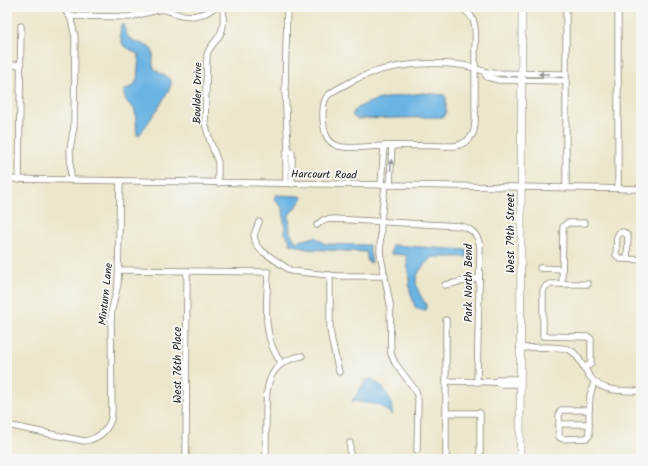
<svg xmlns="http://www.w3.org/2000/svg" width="648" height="466" font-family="Kalam,sans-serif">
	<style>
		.water { fill: #6ab4e3; stroke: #436880 }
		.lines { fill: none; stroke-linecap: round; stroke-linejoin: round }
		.minor-casing { stroke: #848174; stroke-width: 7 }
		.major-casing { stroke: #848174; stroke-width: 8 }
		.minor { stroke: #fff; stroke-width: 5.5 }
		.major { stroke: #fff; stroke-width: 7 }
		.oneway { fill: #999 }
		.labels { text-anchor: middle; stroke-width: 4; stroke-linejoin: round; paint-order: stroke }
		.street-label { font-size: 11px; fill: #1c1c1c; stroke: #f6f6f2 }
	</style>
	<rect width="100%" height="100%" fill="#f6f6f2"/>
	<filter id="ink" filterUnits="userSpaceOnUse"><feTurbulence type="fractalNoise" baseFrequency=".025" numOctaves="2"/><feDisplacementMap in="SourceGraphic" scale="8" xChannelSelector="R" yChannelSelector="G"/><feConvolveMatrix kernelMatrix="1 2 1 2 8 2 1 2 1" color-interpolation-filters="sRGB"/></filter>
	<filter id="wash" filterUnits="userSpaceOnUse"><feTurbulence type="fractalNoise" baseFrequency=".012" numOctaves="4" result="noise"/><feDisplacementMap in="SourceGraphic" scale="16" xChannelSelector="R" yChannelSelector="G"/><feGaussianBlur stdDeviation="0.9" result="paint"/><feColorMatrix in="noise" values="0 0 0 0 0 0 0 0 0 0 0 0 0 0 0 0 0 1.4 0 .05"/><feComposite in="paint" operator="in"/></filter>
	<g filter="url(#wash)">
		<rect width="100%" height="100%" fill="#ece6cb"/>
		<g class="water">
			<path d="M121,24L125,25C125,46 143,39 152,50C155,56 151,63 154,68C158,74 169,75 171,82C173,89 145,127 139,135H137L135,110C129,103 123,101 124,90L133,86L137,80L139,55L123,45L120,35Z"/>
			<path d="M424,93L444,95L446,97V113L443,117L357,119L352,115C359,98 407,95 424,93Z"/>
			<polygon points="276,195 300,196 303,198 289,215 290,232 296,242 315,237 325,244 369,245 372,263 368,262 366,252 307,249 290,244 289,239 285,233 283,209 274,198"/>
			<path d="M392,245L467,250V257H432C428,262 422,266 419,272C412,282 420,296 426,304V310H420L415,307L410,291L407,259L406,255L391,254Z"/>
			<path d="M371,379C383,383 394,402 392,415L379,405L352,401L366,380Z"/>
		</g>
	</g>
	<g filter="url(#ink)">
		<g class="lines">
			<g class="minor-casing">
				<g id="minor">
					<polyline points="63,7 71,19 75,37 74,126 70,149 71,180"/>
					<polyline points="287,7 285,89 288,150 292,153 292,184"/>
					<path d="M457,7C464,9 470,13 473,20C477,29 475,40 475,50C475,68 475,85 475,102C475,111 476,121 474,130C472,139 463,145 454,146C431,146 407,145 384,146C371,146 350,150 338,146C326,142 324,131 323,119C323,112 322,105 326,98C330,92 337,89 343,86C377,65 422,61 461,65C472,66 482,72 493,73L565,74"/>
					<polyline points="70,16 129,17 162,9 181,15 193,16 206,13 216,7"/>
					<polyline points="7,65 21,65"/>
					<polyline points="484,72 487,77 499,80 565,81"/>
					<polyline points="7,179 641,189"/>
					<polyline points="19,180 21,26"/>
					<path d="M218,183V162L210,141L205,123L207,55C209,47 215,43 219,36C225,28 223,17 223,7"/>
					<polyline points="286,183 286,153 288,150"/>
					<polyline points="381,185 384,146"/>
					<polyline points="385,185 381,222 380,252 390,304 391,354 395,363 416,391 418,400 417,450"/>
					<polyline points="390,185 392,146"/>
					<polyline points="566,188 566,7"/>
					<polyline points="618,188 618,7"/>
					<polyline points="259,222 254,235 255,240 257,246 262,251 291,271 338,276 385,276"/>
					<path d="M317,225L323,220L334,219L460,226C472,228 479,236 480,248L477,382"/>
					<polygon points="623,232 627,235 628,237 627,259 620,259 616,255 617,237 619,233"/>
					<polyline points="627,259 641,260"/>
					<polyline points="540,268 562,269"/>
					<path d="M119,270L268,272C267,304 261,337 282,364"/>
					<polyline points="330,275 330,329 332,342 339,372"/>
					<polyline points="562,284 563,227 567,223 585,223"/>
					<polyline points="445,285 479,278"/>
					<polyline points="446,320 446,459"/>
					<path d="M520,348C534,348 558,345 570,350C578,354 580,362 585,369C597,393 618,391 641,391"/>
					<polyline points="584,368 591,364 591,339 589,337 543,336 543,290 546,286 550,284 588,284"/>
					<polyline points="446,381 495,382 501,384 520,384"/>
					<polyline points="495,382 499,379 520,379"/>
					<polygon points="561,410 589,410 589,436 587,438 563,439 559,437 559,413"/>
					<polyline points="589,410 590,396 594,382"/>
					<polyline points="447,413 480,413 480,459"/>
					<polyline points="559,424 589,424"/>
					<path d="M7,425L84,441C100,439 112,427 112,411L111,320L112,309L118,284L120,181"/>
					<polyline points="186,459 187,271"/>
					<path d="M266,459C266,445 266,432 266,418C266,388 266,362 302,356"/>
					<polyline points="350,459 350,443"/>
				</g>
			</g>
			<g class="major-casing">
				<polyline id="major" points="520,459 522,7"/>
			</g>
			<use href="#minor" class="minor"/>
			<use href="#major" class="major"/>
		</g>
		<defs><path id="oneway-solid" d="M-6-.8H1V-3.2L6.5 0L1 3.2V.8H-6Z"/></defs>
		<g class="oneway">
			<use href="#oneway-solid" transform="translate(544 74) rotate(-179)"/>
			<use href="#oneway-solid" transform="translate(391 165) rotate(-86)"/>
		</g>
	</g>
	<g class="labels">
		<g class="street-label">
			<text transform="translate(197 93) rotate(-89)" y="4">Boulder Drive</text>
			<text transform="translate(324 174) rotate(1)" y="4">Harcourt Road</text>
			<text transform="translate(510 233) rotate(-90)" y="4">West 79th Street</text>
			<text transform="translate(468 283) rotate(-90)" y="4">Park North Bend</text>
			<text transform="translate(105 294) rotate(-84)" y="4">Minturn Lane</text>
			<text transform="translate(177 365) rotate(-90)" y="4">West 76th Place</text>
		</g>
	</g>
	<rect width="648" height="466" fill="none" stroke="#f6f6f2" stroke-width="24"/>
</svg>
